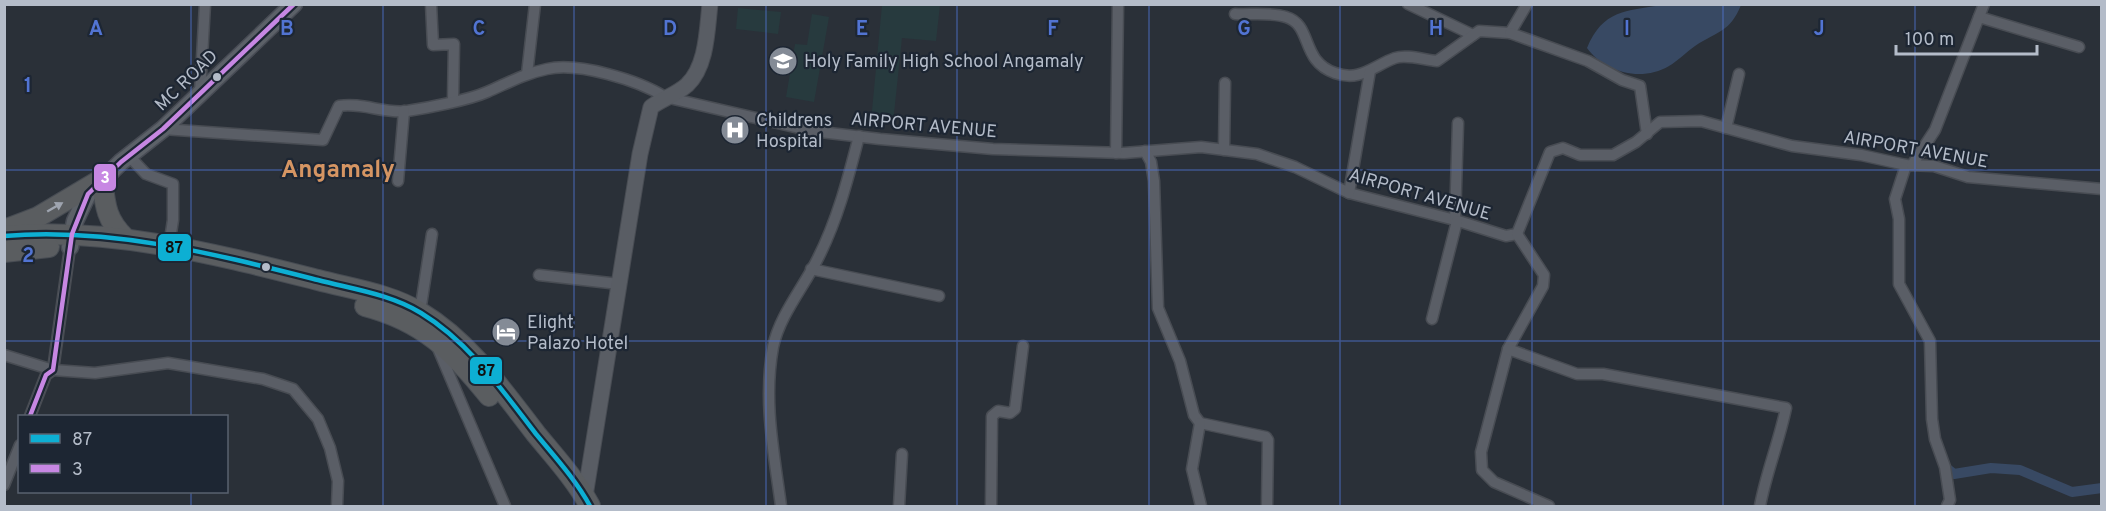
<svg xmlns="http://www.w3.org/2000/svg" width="2106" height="511" font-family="Overpass,sans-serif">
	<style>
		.medical { fill: #31303e }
		.green { fill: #273a3e }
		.water { fill: #384963 }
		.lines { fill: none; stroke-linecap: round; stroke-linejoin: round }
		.canal { stroke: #384963; stroke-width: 10 }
		.street-casing { stroke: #484c53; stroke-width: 13 }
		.secondary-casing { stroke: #484c53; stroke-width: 17 }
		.primary-casing { stroke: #484c55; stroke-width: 19 }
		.highway-casing { stroke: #474c53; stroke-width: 22 }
		.street { stroke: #5a5e66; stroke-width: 10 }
		.secondary { stroke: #595d64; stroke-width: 15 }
		.primary { stroke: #5c6168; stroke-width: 16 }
		.highway { stroke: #5a5d60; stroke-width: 20 }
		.bus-1-casing { stroke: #1d2633; stroke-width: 9 }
		.bus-2-casing { stroke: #1d2633; stroke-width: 9 }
		.bus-1 { stroke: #0dafd3; stroke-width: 4.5 }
		.bus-2 { stroke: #c787e3; stroke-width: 4.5 }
		.oneway { fill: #9ea4af }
		.grid { fill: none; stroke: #5274d3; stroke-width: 1.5; stroke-opacity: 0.55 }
		.bus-dot { fill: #b4bcc9; stroke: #1d2633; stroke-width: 2 }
		.labels { text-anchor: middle; stroke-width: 4.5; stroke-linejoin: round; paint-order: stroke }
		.poi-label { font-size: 18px; fill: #b4bcc9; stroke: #1d2633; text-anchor: start }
		.street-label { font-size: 18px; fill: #b4bcc9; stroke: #1d2633 }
		.district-label { font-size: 24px; font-weight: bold; fill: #d59563; stroke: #1d2633 }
		.grid-label { font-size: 20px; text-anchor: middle; font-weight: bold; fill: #5274d3; stroke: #1d2633; stroke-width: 4.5; stroke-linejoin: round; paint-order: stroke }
		.line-badge { stroke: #1d2633; stroke-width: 2 }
		.badge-label { font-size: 16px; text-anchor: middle; font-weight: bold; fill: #fff }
		.pale-badge-label { font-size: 16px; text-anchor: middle; font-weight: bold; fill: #111 }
	</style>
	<rect width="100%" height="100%" fill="#2a3038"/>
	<polygon class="medical" points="727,121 746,126 744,139 723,134"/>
	<g class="green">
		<polygon points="882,5 940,5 936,41 902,38 893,123 871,121"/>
		<polygon points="738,8 781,12 778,34 736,29"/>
		<polygon points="812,14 829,17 814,102 786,97 795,44 807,45"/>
	</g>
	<path class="water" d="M1662,5H1741C1730,32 1718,31 1695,46C1686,52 1678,61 1669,66C1642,82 1605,73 1587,48C1603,10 1625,11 1662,5Z"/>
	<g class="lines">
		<polyline class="canal" points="1945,467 1954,474 1991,468 2020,470 2072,492 2102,488"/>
		<g class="street-casing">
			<g id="street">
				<polyline points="431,4 433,45 454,44 453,100"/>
				<polyline points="1408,4 1473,35"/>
				<path d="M1235,14C1250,15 1271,12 1286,17C1313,25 1300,61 1335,73C1360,82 1373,66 1395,58C1406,54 1425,60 1437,61L1479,31L1510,33L1527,4"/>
				<polyline points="1979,17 2079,47"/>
				<polyline points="1510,33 1588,61 1622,80 1640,86 1647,134"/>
				<polyline points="527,74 535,4"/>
				<polyline points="200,93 205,4"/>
				<polyline points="1726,128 1739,74"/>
				<path d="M163,129L323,140L339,106C362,102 384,114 407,111C427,108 469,100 487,92C508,83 523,74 547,69C578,62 638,80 665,97L812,131L880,139L993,149L1124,153L1201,147L1257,154L1295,167L1349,193L1455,220L1506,236L1517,234L1550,152L1563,148L1580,155H1613L1636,142L1660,122L1701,121L1792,146L1861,155L1906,165L1934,166L1968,177L2102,189"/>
				<polyline points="1224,150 1225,83"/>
				<polyline points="1145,151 1151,162 1154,181 1158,308 1180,361 1194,415 1200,423 1266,437 1268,440 1267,506"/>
				<polyline points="1116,153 1118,4"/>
				<polyline points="129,156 146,174 173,184 173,220 169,246"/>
				<polyline points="1906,165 1895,199 1899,219 1899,284 1930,341 1932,419 1935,439 1945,467 1950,500 1947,506"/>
				<polyline points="1912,165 1935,130 1984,4"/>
				<polyline points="398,181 404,111"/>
				<polyline points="1349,193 1370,71"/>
				<polyline points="1455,220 1458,123"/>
				<polyline points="1517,234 1544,275 1543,286 1508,349 1481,452 1482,470 1494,482 1549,506"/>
				<polyline points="811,269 939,296"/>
				<polyline points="539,275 619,284"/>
				<polyline points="420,312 432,234"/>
				<polyline points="1432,319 1457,221"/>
				<polyline points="437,346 505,506"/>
				<path d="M1508,349L1577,374H1603L1786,408C1779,442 1766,473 1760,506"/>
				<polyline points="4,355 53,370 95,373 168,363 263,379 293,389 318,419 330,448 338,481 337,506"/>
				<polyline points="30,416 46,375 53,370 70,247"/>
				<polyline points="1200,423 1192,469 1201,506"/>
				<polyline points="4,485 20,445"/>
				<path d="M781,506C774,453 763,401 773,347C779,317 802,289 816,262C837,222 848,179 859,136"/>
				<polyline points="899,506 902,454"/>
				<polyline points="991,506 992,416 998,411 1010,413 1015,409 1023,346"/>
			</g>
		</g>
		<g class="secondary-casing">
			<path id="secondary" d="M585,496L640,154L651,107C662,99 677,94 687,85C707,66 707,30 710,4"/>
		</g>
		<g class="primary-casing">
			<polyline id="primary" points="70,247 75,221 88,194 121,162 163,129 294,4"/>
		</g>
		<g class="highway-casing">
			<g id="highway">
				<path d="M4,230L38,217L102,179C105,205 106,220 125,238"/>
				<path d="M4,236C111,227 215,254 318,280C352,289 390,294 421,313C469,342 502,390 536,434C555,457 576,480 590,506"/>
				<polyline points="4,252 49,247"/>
				<path d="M365,306C423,321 453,351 489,396"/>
			</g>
		</g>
		<use href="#street" class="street"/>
		<use href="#secondary" class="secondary"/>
		<use href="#primary" class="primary"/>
		<use href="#highway" class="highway"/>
		<g class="bus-1-casing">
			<path id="bus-1" d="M4,236C111,227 215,254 318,280C352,289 390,294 421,313C469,342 502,390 536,434C555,457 576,480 590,506"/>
		</g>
		<g class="bus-2-casing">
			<polyline id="bus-2" points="30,416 46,375 53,370 72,234 88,194 121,162 163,129 294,4"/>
		</g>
		<use href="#bus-1" class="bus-1"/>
		<use href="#bus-2" class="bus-2"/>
	</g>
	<defs><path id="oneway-solid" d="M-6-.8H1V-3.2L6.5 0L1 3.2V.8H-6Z" transform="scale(1.5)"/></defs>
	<use class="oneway" href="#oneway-solid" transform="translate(55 207) rotate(-30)"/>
	<path class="grid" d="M191,4V416M383,4V506M574,4V506M766,4V506M957,4V506M1149,4V506M1340,4V506M1532,4V506M1723,4V506M1915,4V506M4,170H2102M4,341H2102M191,492V506"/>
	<defs>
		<g id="school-disc" transform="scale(1.5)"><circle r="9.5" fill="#848b96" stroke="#1d2633"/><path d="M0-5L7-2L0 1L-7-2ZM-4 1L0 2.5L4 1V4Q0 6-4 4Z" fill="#fff"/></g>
		<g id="hospital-disc" transform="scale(1.5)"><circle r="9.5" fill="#848b96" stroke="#1d2633"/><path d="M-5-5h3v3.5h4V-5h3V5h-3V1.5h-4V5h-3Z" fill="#fff"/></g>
		<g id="hotel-disc" transform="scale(1.5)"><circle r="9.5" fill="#848b96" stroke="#1d2633"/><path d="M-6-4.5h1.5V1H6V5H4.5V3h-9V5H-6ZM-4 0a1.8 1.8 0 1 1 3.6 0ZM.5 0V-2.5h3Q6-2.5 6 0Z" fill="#fff"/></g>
	</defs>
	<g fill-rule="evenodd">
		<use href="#school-disc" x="783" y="61"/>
		<use href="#hospital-disc" x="735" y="130"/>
		<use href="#hotel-disc" x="506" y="332"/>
	</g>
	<g class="bus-dot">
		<circle cx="217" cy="77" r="5"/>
		<circle cx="266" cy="267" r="5"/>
	</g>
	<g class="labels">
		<g class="poi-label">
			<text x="804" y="67">Holy Family High School Angamaly</text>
			<text x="756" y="126">Childrens<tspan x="756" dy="21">Hospital</tspan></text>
			<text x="527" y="328">Elight<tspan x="527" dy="21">Palazo Hotel</tspan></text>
		</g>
		<g class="street-label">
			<text transform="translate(186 80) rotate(-44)" y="6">MC ROAD</text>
			<text transform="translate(924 125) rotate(5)" y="6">AIRPORT AVENUE</text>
			<text transform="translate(1916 149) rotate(10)" y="6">AIRPORT AVENUE</text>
			<text transform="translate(1420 194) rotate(16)" y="6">AIRPORT AVENUE</text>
		</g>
		<g class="district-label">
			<text x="338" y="177">Angamaly</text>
		</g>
	</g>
	<g class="grid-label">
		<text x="96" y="35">A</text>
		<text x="287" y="35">B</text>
		<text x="479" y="35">C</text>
		<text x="670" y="35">D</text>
		<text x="862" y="35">E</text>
		<text x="1053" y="35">F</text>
		<text x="1244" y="35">G</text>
		<text x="1436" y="35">H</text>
		<text x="1627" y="35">I</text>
		<text x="1819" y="35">J</text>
		<text x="28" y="92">1</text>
		<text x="28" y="262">2</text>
	</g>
	<g class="line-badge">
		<rect x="93" y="163" width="24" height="29" rx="6" fill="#c787e3"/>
		<rect x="157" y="233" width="35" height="29" rx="6" fill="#0dafd3"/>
		<rect x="469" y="356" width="34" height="29" rx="6" fill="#0dafd3"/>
	</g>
	<g class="badge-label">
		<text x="105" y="183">3</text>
	</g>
	<g class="pale-badge-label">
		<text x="174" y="253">87</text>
		<text x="486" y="376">87</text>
	</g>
	<rect width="2106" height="511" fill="none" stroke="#b4bcc9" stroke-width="12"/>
	<rect x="18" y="415" width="210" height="78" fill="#1d2633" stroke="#59626f" stroke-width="1.5"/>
	<rect x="30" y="434" width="30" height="9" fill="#0dafd3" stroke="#59626f" stroke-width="1.5"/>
	<text x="72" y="445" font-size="18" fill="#b4bcc9">87</text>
	<rect x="30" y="464" width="30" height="9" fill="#c787e3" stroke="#59626f" stroke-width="1.5"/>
	<text x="72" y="475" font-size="18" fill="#b4bcc9">3</text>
	<path d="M1896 45v9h141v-9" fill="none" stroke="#b4bcc9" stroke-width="3"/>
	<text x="1905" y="45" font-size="18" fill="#b4bcc9" stroke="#1d2633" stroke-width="4.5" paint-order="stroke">100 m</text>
</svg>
